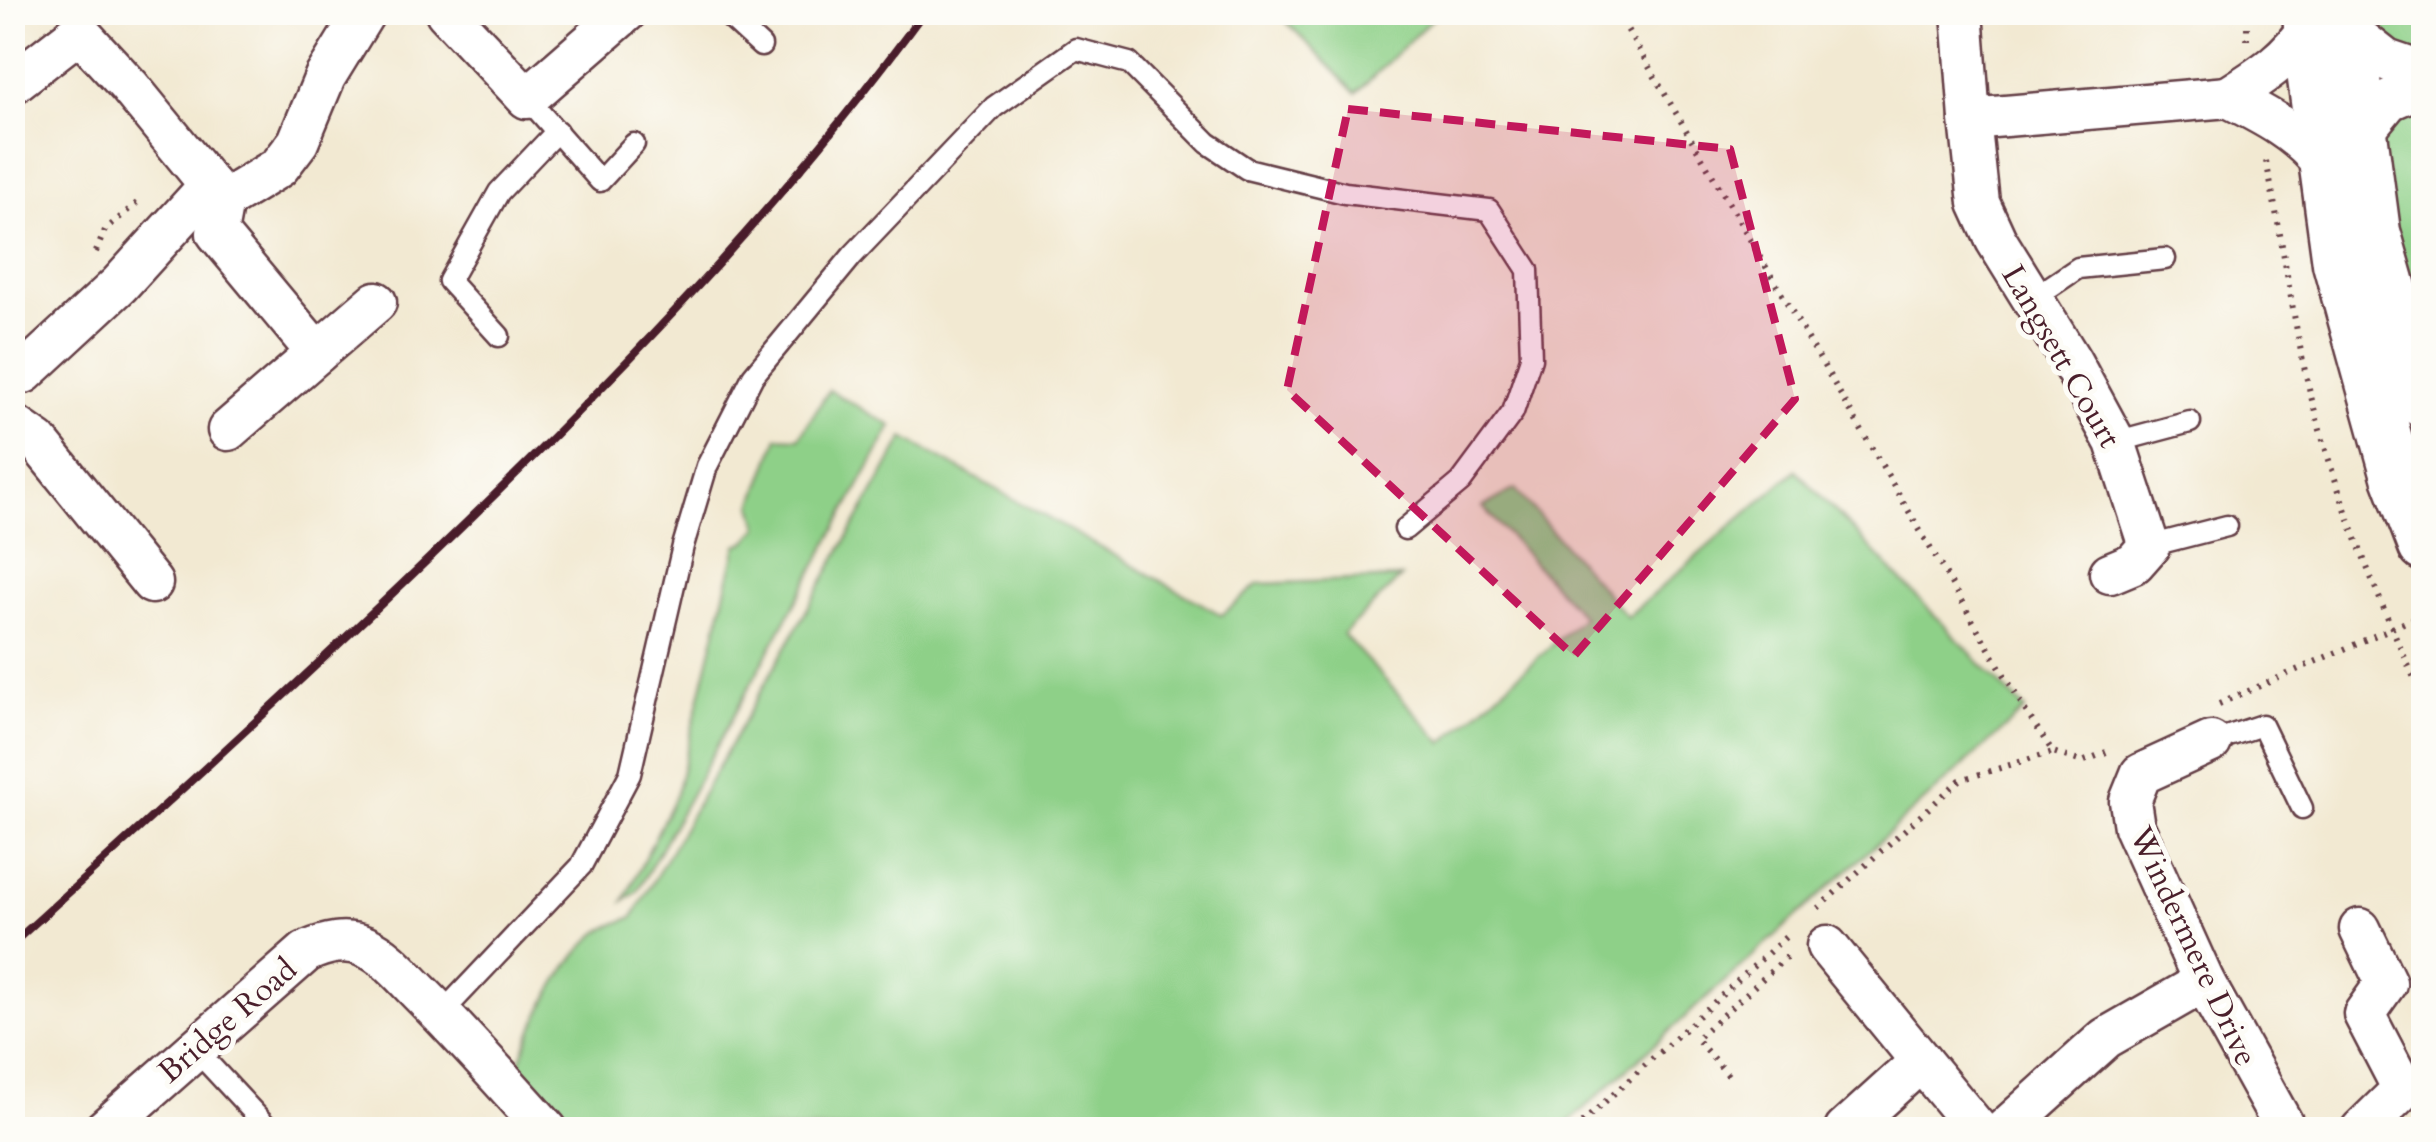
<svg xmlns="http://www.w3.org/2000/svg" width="2436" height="1142" font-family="Cardo,serif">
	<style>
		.green { fill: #8ed088; stroke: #6c785a; stroke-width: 2.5 }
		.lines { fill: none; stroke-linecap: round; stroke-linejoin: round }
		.service-casing { stroke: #633d44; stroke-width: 25 }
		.minor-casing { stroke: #633d44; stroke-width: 45 }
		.tertiary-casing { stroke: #633d44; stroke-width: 55 }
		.path { stroke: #633d44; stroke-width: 6; stroke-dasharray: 2.5 8; stroke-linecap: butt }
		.service { stroke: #fff; stroke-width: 20 }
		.minor { stroke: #fff; stroke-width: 40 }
		.tertiary { stroke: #fff; stroke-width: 50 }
		.rail { stroke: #4a1f2b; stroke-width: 8 }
		.marked { fill: #c2185b; fill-opacity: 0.2; stroke: #c2185b; stroke-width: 8; stroke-dasharray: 20 12; stroke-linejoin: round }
		.labels { text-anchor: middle; stroke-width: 10; stroke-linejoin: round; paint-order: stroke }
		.street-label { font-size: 32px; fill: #4a1f2b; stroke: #fdfcf7 }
	</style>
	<rect width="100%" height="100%" fill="#fdfcf7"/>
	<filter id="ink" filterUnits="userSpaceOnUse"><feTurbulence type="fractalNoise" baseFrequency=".01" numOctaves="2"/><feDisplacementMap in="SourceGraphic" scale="20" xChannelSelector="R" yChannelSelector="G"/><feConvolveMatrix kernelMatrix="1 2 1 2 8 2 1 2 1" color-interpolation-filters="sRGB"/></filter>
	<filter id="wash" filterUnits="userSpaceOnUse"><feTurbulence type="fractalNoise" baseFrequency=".0048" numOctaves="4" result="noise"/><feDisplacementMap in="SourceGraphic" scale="40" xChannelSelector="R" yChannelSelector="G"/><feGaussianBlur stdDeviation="2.25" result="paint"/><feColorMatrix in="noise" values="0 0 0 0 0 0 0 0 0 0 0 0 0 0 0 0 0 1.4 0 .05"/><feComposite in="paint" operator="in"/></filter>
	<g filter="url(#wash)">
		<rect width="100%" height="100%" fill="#f2e9d2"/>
		<g class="green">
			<polygon points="1278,13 1438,13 1356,93"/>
			<polygon points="2346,13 2423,13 2423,403"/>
			<polygon points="829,390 892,426 637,892 624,901 676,794 737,545 746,542 759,527 753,505 778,437 799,438"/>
			<path d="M904,438L1222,615L1258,584L1401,578L1343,634L1443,743L1583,617L1483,507L1515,489L1627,617L1796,470L2025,710L1561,1129H573L517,1069C533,1024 559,966 597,934C607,926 621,922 633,917Z"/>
		</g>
	</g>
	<g filter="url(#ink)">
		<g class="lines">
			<g class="service-casing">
				<g id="service">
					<polyline points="724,12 761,46"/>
					<polyline points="527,98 600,181 634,144"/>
					<polyline points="2032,299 2078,268 2165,259"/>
					<polyline points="499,336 449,281 499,192 557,131"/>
					<polyline points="2115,442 2190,422"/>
					<polyline points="2149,546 2227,526"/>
					<polyline points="2211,742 2262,725 2302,808"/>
					<polyline points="441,1014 581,866 630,774 683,546 707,466 753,376 853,255 994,107 1076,49 1129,63 1208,143 1247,169 1345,193 1489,210 1528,270 1531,358 1513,412 1461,482 1405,529"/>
					<polyline points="194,1048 270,1130"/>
				</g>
			</g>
			<g class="minor-casing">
				<g id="minor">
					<polyline points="446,12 527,98 626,12"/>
					<polyline points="1962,12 1970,119 2228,97"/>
					<path d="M2309,26C2289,59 2261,76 2228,97C2266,116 2297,132 2324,165"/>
					<polyline points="2348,30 2386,60 2424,73"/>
					<polyline points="12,84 79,32 129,86 223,201"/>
					<polyline points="1970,119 1979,203 1996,240 2071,361 2115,442 2149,546 2134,563 2110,573"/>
					<polyline points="2362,133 2389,100 2424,85"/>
					<polyline points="223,201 217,233 317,353 228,430"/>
					<polyline points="223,201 279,167 298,142 325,77 365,12"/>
					<polyline points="317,353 376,302"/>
					<polyline points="24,373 119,285 210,185"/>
					<polyline points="12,424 38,442 152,583"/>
					<polyline points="2211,742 2141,774 2130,801 2134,827 2204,982 2286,1130"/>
					<polyline points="2360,929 2386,983 2364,1014 2403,1089 2361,1130"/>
					<polyline points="1827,946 1921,1061"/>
					<path d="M104,1130L306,952C326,943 345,938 366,947C387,956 403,976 419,992C463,1036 505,1083 547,1130"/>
					<polyline points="1845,1130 1921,1061 1978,1130"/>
					<polyline points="2004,1130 2106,1038 2204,982"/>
				</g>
			</g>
			<g class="tertiary-casing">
				<g id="tertiary">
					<polyline points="2308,12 2313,79 2338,263 2397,476 2424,546"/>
					<polyline points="2346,12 2375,232 2424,403"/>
				</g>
			</g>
			<g class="path">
				<polyline points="1617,12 2025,710 2053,752 2082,762 2111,750"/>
				<polyline points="2247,40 2247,12"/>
				<path d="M2266,161C2281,231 2290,301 2305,371C2330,483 2376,595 2424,700"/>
				<polyline points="2416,186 2424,214"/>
				<polyline points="96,252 105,230 138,202"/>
				<polyline points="2219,704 2424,614"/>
				<polyline points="1818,908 1960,780 2053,752"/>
				<polyline points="1728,1075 1696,1039 1790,954"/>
				<polyline points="1574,1130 1790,933"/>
			</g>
			<use href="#service" class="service"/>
			<use href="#minor" class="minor"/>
			<use href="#tertiary" class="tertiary"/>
			<path class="rail" d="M12,944C158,812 303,680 444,544C616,378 783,206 924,12"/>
		</g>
	</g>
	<path class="marked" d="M1348,109L1730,149L1795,399L1574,656L1287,390Z"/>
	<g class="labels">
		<g class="street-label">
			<text transform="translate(2062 356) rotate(60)" y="11">Langsett Court</text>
			<text transform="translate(2194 946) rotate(65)" y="11">Windermere Drive</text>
			<text transform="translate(227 1020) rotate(-41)" y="11">Bridge Road</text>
		</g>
	</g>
	<rect width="2436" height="1142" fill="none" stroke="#fdfcf7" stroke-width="50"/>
</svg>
